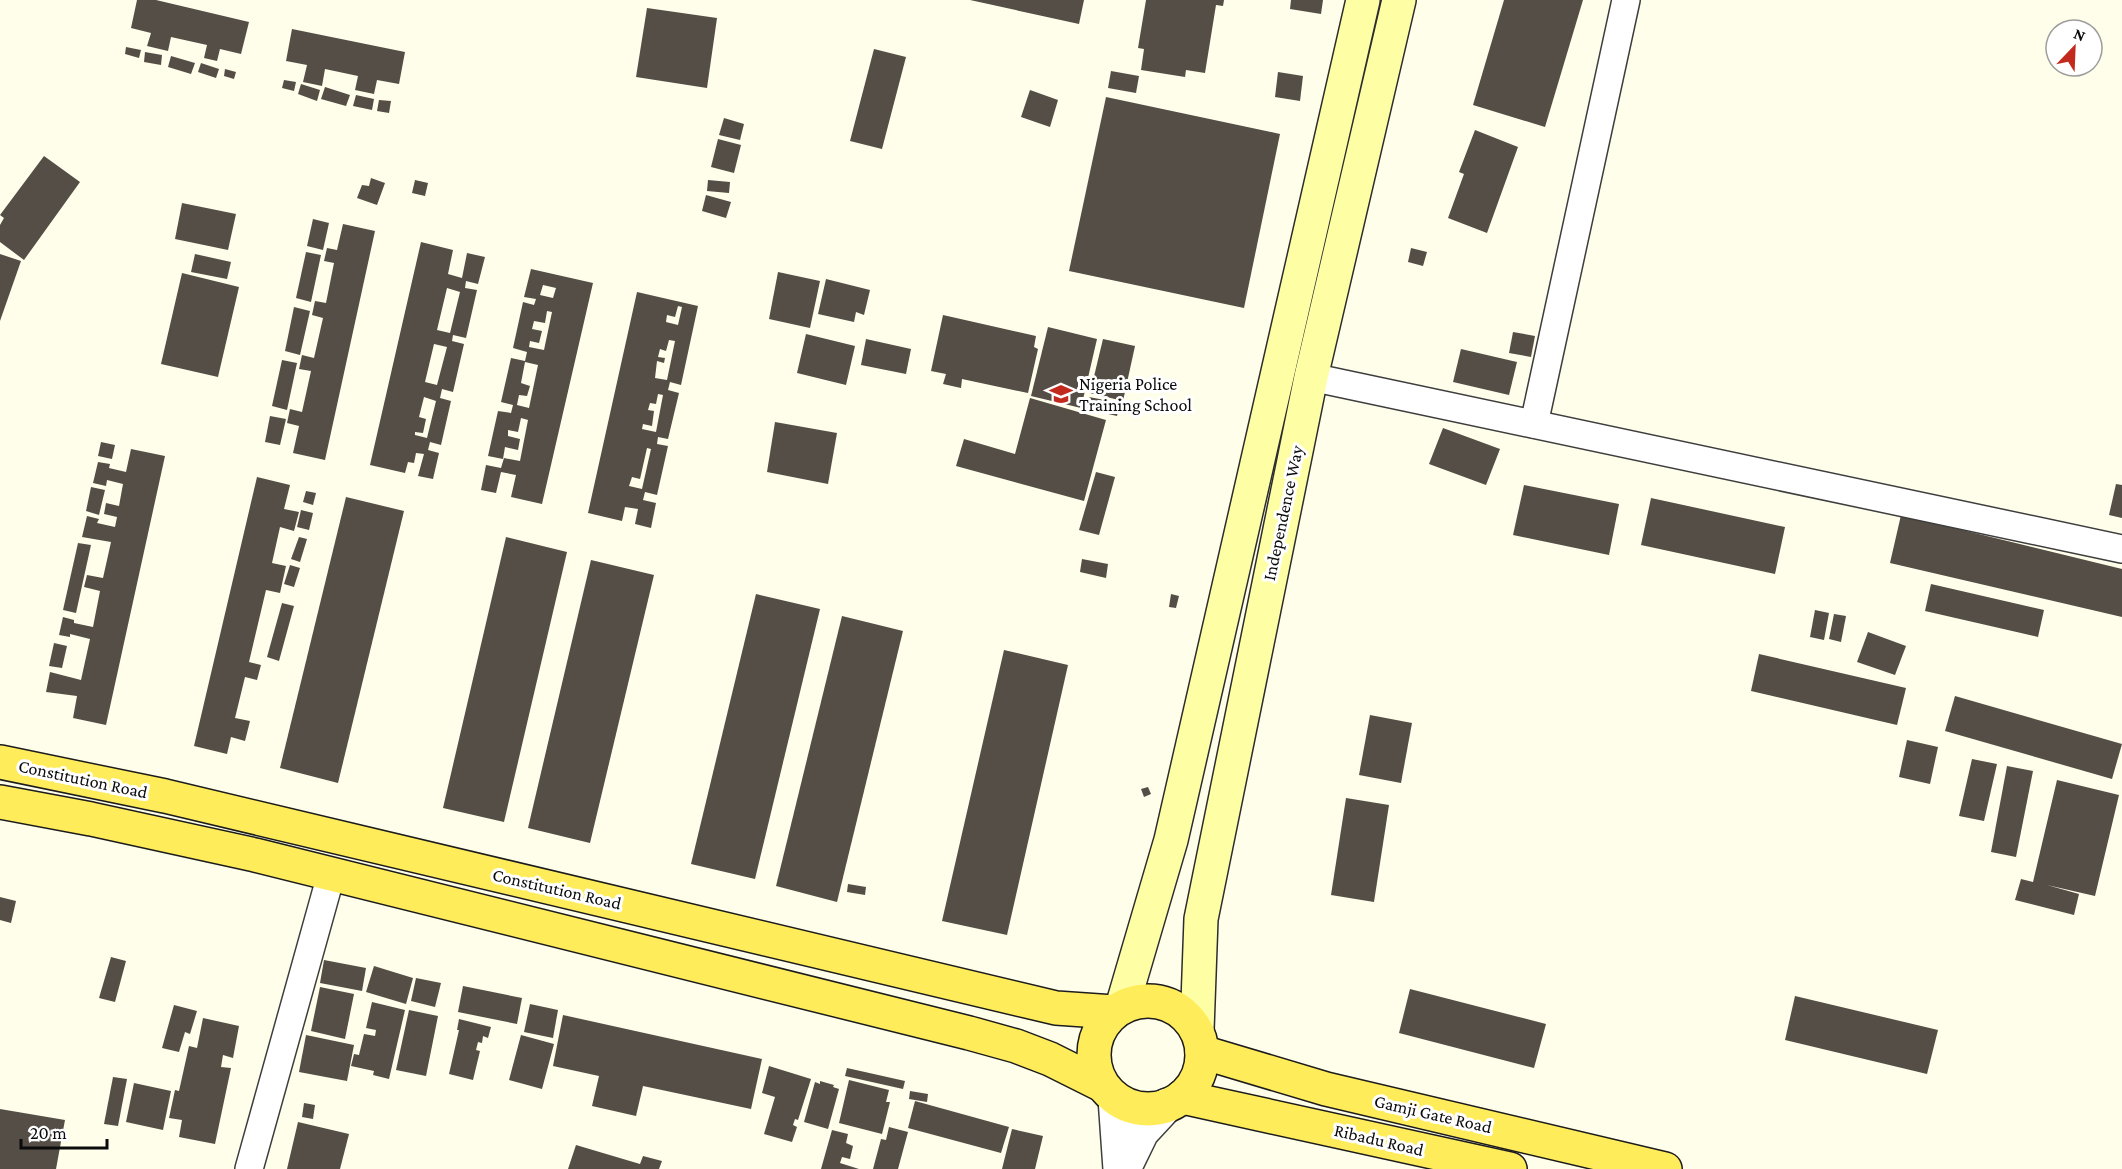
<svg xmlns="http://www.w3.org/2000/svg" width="2122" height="1169" font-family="'Crimson Pro',serif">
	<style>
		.building { fill: #554e47; fill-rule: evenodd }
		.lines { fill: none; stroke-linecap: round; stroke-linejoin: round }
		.minor-casing { stroke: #3e3e3e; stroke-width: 30 }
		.tertiary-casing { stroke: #3e3e3e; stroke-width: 36 }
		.secondary-casing { stroke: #2d2d2d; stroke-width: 36 }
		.primary-casing { stroke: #1c1c1c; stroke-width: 36 }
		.minor { stroke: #fff; stroke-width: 27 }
		.tertiary { stroke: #fff; stroke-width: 33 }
		.secondary { stroke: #feffa5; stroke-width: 33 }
		.primary { stroke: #ffec5a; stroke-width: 33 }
		.labels { text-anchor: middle; stroke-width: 6; stroke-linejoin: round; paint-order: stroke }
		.poi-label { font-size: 18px; fill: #0b0b0b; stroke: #fff; text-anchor: start }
		.street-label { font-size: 18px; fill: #0b0b0b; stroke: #fff }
	</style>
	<rect width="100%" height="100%" fill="#fffeea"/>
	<g class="building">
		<polygon points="137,0 156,0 249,22 241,54 220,49 217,61 204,58 207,45 171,37 168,51 147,46 151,33 131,28"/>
		<polygon points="970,0 1084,0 1079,24"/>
		<polygon points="1146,0 1224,0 1223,6 1216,5 1205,73 1186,70 1185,77 1141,70 1144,49 1138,48"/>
		<polygon points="1291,0 1323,0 1321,14 1290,9"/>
		<polygon points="1504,0 1583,0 1545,127 1473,105"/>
		<polygon points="647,8 717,18 707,88 636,77"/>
		<polygon points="292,29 405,52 399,84 377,80 374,94 355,90 358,76 325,69 322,86 303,82 307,65 286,61"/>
		<polygon points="126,47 141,50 139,58 125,54"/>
		<polygon points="874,49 906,57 882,149 850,141"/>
		<polygon points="145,52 162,55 161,65 144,62"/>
		<polygon points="171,56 195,63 191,74 168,67"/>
		<polygon points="201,63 219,69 216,78 198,72"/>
		<polygon points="225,69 236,72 234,79 224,76"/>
		<polygon points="1111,71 1139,76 1136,93 1108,88"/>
		<polygon points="1278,72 1303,76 1300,101 1275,97"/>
		<polygon points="284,80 296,82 294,91 282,88"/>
		<polygon points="301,84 320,90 317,101 298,94"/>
		<polygon points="325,87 350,95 346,106 321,99"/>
		<polygon points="1030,90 1058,100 1050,127 1021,117"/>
		<polygon points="356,95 374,99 372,110 353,106"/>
		<polygon points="1106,97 1280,134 1244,308 1069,271"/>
		<polygon points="379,100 391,101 389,113 377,111"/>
		<polygon points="724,118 744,124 740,140 719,135"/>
		<polygon points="1475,130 1518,147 1487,233 1448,218 1464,174 1459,172"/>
		<polygon points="718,139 741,145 734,173 711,167"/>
		<polygon points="44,156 80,182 24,260 0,242 0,225 4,218 0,215"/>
		<polygon points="371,178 385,183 377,205 357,198 362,185 369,186"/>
		<polygon points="415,180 428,183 425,196 412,193"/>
		<polygon points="708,180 730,182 729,193 707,191"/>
		<polygon points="706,195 731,202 726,218 702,211"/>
		<polygon points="182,203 236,214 228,250 175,239"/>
		<polygon points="313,219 329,223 323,250 307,246"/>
		<polygon points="343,224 375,231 325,460 293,453 299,426 287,423 290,409 302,412 311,371 299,369 302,355 314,358 323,318 312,315 315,301 326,303 334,263 324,261 327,248 337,250"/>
		<path d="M421,242L453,250L448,274L462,278L467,253L485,257L478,284L466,281L465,288L477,290L466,338L453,335L452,341L464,344L453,392L442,389L440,398L451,401L441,445L430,442L428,450L439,453L433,479L418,476L424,454L416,453L414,463L408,462L405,473L370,465ZM447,288L460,292L450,333L437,330ZM434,344L447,347L437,385L425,382ZM424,397L436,401L427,438L415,435V432L423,433L426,419L419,417Z"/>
		<polygon points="1411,248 1427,252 1423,266 1408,262"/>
		<polygon points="306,252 321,255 311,302 296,298"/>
		<polygon points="0,254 21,261 0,321"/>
		<polygon points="195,254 231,262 227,279 191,272"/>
		<path d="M531,269L593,283L542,504L511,497L516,475L501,472L496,493L481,490L486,465L501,468L504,458L520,461L528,420L521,418L518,432L508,430V436L520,439L518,450L505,447L503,459L488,456L498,411L511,413L513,405L501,402L511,358L525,361L527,352L513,348L523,302L534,305L536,299L524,297ZM543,285L556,288L553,298L540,295ZM547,311L552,312L544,350L529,347L530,341L539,343L542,331L532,329L534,321L545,323ZM525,362L538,365L529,408L517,405L519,395L527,396L530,386L521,383Z"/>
		<polygon points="778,272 820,281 810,328 769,319"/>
		<polygon points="182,273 239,287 218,377 161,364"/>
		<polygon points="826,279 870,290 864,315 856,312 854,322 818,314"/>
		<path d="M637,292L698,306L681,385L670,382L668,390L679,393L668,439L658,437L657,444L668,446L657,495L645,492L643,500L656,503L651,528L635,524L638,509L625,507L622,521L588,513ZM678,306L682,307L678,325L666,322L667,315L675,317ZM669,340L675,341L667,380L655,378L657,361L664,363L665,358L658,357L660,349L666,351ZM658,394L663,395L656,432L642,429L643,424L652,426L654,411L648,410L650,403L656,404ZM647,448L651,449L642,489L629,486L632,477L640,479Z"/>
		<polygon points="294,307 310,311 300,355 285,351"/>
		<polygon points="943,315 1036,336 1034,347 1038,349 1028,393 962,379 961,388 943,384 946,374 931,371"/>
		<polygon points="1048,327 1097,339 1081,408 1031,396"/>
		<polygon points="1513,332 1535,336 1531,357 1509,353"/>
		<polygon points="806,334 855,346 846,385 797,373"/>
		<polygon points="866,339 911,349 906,374 861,365"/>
		<polygon points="1103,339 1135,346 1123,401 1090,393"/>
		<polygon points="1461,349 1517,362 1509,395 1453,382"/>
		<polygon points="282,360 297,363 287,410 272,406"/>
		<polygon points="1089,397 1120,403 1117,416 1086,409"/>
		<polygon points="1030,398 1106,420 1084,501 956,466 964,439 1015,454"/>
		<polygon points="270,416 286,419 280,445 265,442"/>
		<polygon points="775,422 837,433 828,484 767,472"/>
		<polygon points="1443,428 1500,449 1486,485 1429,464"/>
		<polygon points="101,442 115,445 112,459 98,456"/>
		<polygon points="131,449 165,456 106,725 73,718 77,696 46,692 50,672 81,680 90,639 70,634 70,637 59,635 63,617 74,620 74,623 93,627 100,591 84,587 87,575 103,578 111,542 82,537 87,516 99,519 97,523 115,527 117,517 104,514 106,503 119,506 123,484 107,480 106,486 93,483 98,462 110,464 109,468 126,472"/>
		<polygon points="1096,472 1115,477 1099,535 1079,530"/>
		<polygon points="257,477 290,485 284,509 299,512 294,531 280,527 272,563 286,566 280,593 266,590 249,662 261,665 257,680 245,677 235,718 250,721 245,741 231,737 227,754 194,746"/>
		<polygon points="2116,484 2122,485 2122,518 2109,515"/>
		<polygon points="1524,485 1619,504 1609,555 1513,535"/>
		<polygon points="91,487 105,490 99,515 86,511"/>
		<polygon points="306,491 316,493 313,505 303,502"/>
		<polygon points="346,497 404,511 338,783 280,768"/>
		<polygon points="1651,498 1785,527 1775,574 1641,545"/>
		<polygon points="301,510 313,513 309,530 297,527"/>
		<polygon points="1901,515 2122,569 2122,617 1890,563"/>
		<polygon points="299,537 307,539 300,562 291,559"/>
		<polygon points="506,537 567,552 504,822 443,808"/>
		<polygon points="78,543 91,545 76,613 63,610"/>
		<polygon points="1082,559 1108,564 1106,578 1080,572"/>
		<polygon points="591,560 654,575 590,843 528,828"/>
		<polygon points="290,565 300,568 294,587 284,584"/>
		<polygon points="1931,584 2044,610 2038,637 1925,611"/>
		<polygon points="756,594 820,609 755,879 691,864"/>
		<polygon points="1171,594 1179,596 1176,608 1169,607"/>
		<polygon points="282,603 294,606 279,661 267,657"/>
		<polygon points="1815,610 1829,613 1824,640 1810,637"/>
		<polygon points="1834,614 1846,616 1841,642 1829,639"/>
		<polygon points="842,616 903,631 837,902 776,886"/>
		<polygon points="1868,632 1906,646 1895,675 1857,662"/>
		<polygon points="54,643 67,646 62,668 49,666"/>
		<polygon points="1004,650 1068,665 1007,935 942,921"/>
		<polygon points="1759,654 1906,688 1897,725 1751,691"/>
		<polygon points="1955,696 2122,744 2112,779 1945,731"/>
		<polygon points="1370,715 1412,723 1401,783 1359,775"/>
		<polygon points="1907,740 1938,747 1930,784 1899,777"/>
		<polygon points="1972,759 1997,764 1984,821 1959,816"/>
		<polygon points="2007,766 2033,771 2016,857 1991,852"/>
		<polygon points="2057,780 2119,795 2095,896 2047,885 2079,894 2074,915 2015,900 2021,879 2033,882"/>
		<polygon points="1148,787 1151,794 1144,797 1141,789"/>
		<polygon points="1346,798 1389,805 1374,902 1331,895"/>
		<polygon points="848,884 866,887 865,895 847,892"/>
		<polygon points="0,897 16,901 11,923 0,920"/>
		<polygon points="111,957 126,961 115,1002 99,998"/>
		<polygon points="324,960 366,968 362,991 320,983"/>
		<polygon points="374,966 413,978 406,1004 366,992"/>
		<polygon points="416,978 441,983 435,1007 411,1001"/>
		<polygon points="463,986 522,998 517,1024 458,1012"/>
		<polygon points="320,987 354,994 345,1039 311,1031"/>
		<polygon points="1410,989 1546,1024 1534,1068 1399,1033"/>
		<polygon points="1795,996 1938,1030 1927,1074 1785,1040"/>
		<polygon points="372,1002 405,1010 389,1079 373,1075 374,1071 351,1066 354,1054 359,1055 364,1034 375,1036 376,1030 366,1028"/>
		<polygon points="530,1004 558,1010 553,1038 524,1032"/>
		<polygon points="174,1005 197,1011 190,1034 185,1032 179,1052 162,1048"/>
		<polygon points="409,1010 438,1016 426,1076 396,1070"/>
		<polygon points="563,1015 762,1059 751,1109 643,1086 636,1116 592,1106 599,1076 553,1066"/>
		<polygon points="203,1018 239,1026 233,1058 223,1055 221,1067 231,1068 215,1144 179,1137 182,1120 169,1118 175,1090 179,1091 189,1046 197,1048"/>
		<polygon points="459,1019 491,1027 488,1038 483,1036 482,1043 478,1042 476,1050 480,1051 473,1080 449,1074 459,1030 457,1030"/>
		<polygon points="306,1035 354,1045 347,1081 299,1072"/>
		<polygon points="521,1035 554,1044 542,1089 509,1080"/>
		<polygon points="769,1066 811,1079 798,1120 795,1119 793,1125 797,1127 792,1142 764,1134 775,1097 762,1093"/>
		<polygon points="847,1068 905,1081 903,1089 845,1076"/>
		<polygon points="113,1077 127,1079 118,1126 104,1124"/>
		<polygon points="849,1080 889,1090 886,1102 890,1102 882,1134 839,1123"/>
		<polygon points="820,1081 834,1085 833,1087 839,1089 828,1129 804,1122 815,1082 820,1084"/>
		<polygon points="134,1083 171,1091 163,1130 126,1122"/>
		<polygon points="910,1091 928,1094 927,1102 909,1099"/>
		<polygon points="915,1101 1009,1127 1001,1153 908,1128"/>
		<polygon points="304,1103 315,1105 313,1119 302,1117"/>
		<polygon points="0,1109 65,1120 56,1169 0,1169"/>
		<polygon points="298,1122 349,1134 340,1169 287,1169"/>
		<polygon points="889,1127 908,1132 898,1169 873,1169 881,1139 886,1140"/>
		<polygon points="1012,1129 1043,1136 1035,1169 1002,1169"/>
		<polygon points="832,1130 848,1134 846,1143 853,1146 850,1159 842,1157 840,1163 859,1169 821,1169"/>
		<polygon points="576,1145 640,1164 643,1156 662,1161 659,1169 568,1169"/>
	</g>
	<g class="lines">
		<g class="minor-casing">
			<g id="minor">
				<polyline points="1311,377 2122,549"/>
				<polyline points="1534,424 1626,0"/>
				<polyline points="249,1169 331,875"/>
			</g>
		</g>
		<g class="tertiary-casing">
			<g id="tertiary">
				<polyline points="1115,1098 1120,1169"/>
				<polyline points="1124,1169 1142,1132 1167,1105"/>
			</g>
		</g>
		<g class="secondary-casing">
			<g id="secondary">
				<polyline points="1122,1007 1171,840 1363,0"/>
				<polyline points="1197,1030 1201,919 1311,377 1399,0"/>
			</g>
		</g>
		<g class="primary-casing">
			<g id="primary">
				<polyline points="0,762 165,796 1056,1008 1114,1012"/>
				<polyline points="0,802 91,819 255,855 969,1033 1016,1046 1050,1059 1102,1085"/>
				<circle cx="1148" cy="1055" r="54"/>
				<polyline points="1202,1052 1326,1089 1665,1169"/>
				<polyline points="1182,1097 1510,1169"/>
			</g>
		</g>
		<use href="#minor" class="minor"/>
		<use href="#tertiary" class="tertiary"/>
		<use href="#secondary" class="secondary"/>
		<use href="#primary" class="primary"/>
	</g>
	<defs>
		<g id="university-bare" transform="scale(1.8)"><path d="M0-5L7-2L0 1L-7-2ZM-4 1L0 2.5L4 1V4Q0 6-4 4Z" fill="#c22a1d" stroke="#fff" stroke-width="2.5" paint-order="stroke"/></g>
	</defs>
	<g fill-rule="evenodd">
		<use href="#university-bare" x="1061" y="394"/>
	</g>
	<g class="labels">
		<g class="poi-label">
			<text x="1079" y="390">Nigeria Police<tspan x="1079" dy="21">Training School</tspan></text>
		</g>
		<g class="street-label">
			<text transform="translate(1283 513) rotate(-78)" y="6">Independence Way</text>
			<text transform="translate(83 779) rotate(12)" y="6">Constitution Road</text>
			<text transform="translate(557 889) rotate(13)" y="6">Constitution Road</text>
			<text transform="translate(1433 1114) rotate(13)" y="6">Gamji Gate Road</text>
			<text transform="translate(1379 1140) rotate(13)" y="6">Ribadu Road</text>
		</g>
	</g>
	<g transform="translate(2074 48) rotate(23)"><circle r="28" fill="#ffffff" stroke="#9d9d9d" stroke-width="1.5"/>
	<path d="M0-4.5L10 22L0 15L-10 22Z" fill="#c22a1d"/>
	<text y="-9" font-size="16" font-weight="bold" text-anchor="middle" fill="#0b0b0b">N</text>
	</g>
	<path d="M21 1139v9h86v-9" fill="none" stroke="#0b0b0b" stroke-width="3"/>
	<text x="30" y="1139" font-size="18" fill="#0b0b0b" stroke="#ffffff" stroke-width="4.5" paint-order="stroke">20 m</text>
</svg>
